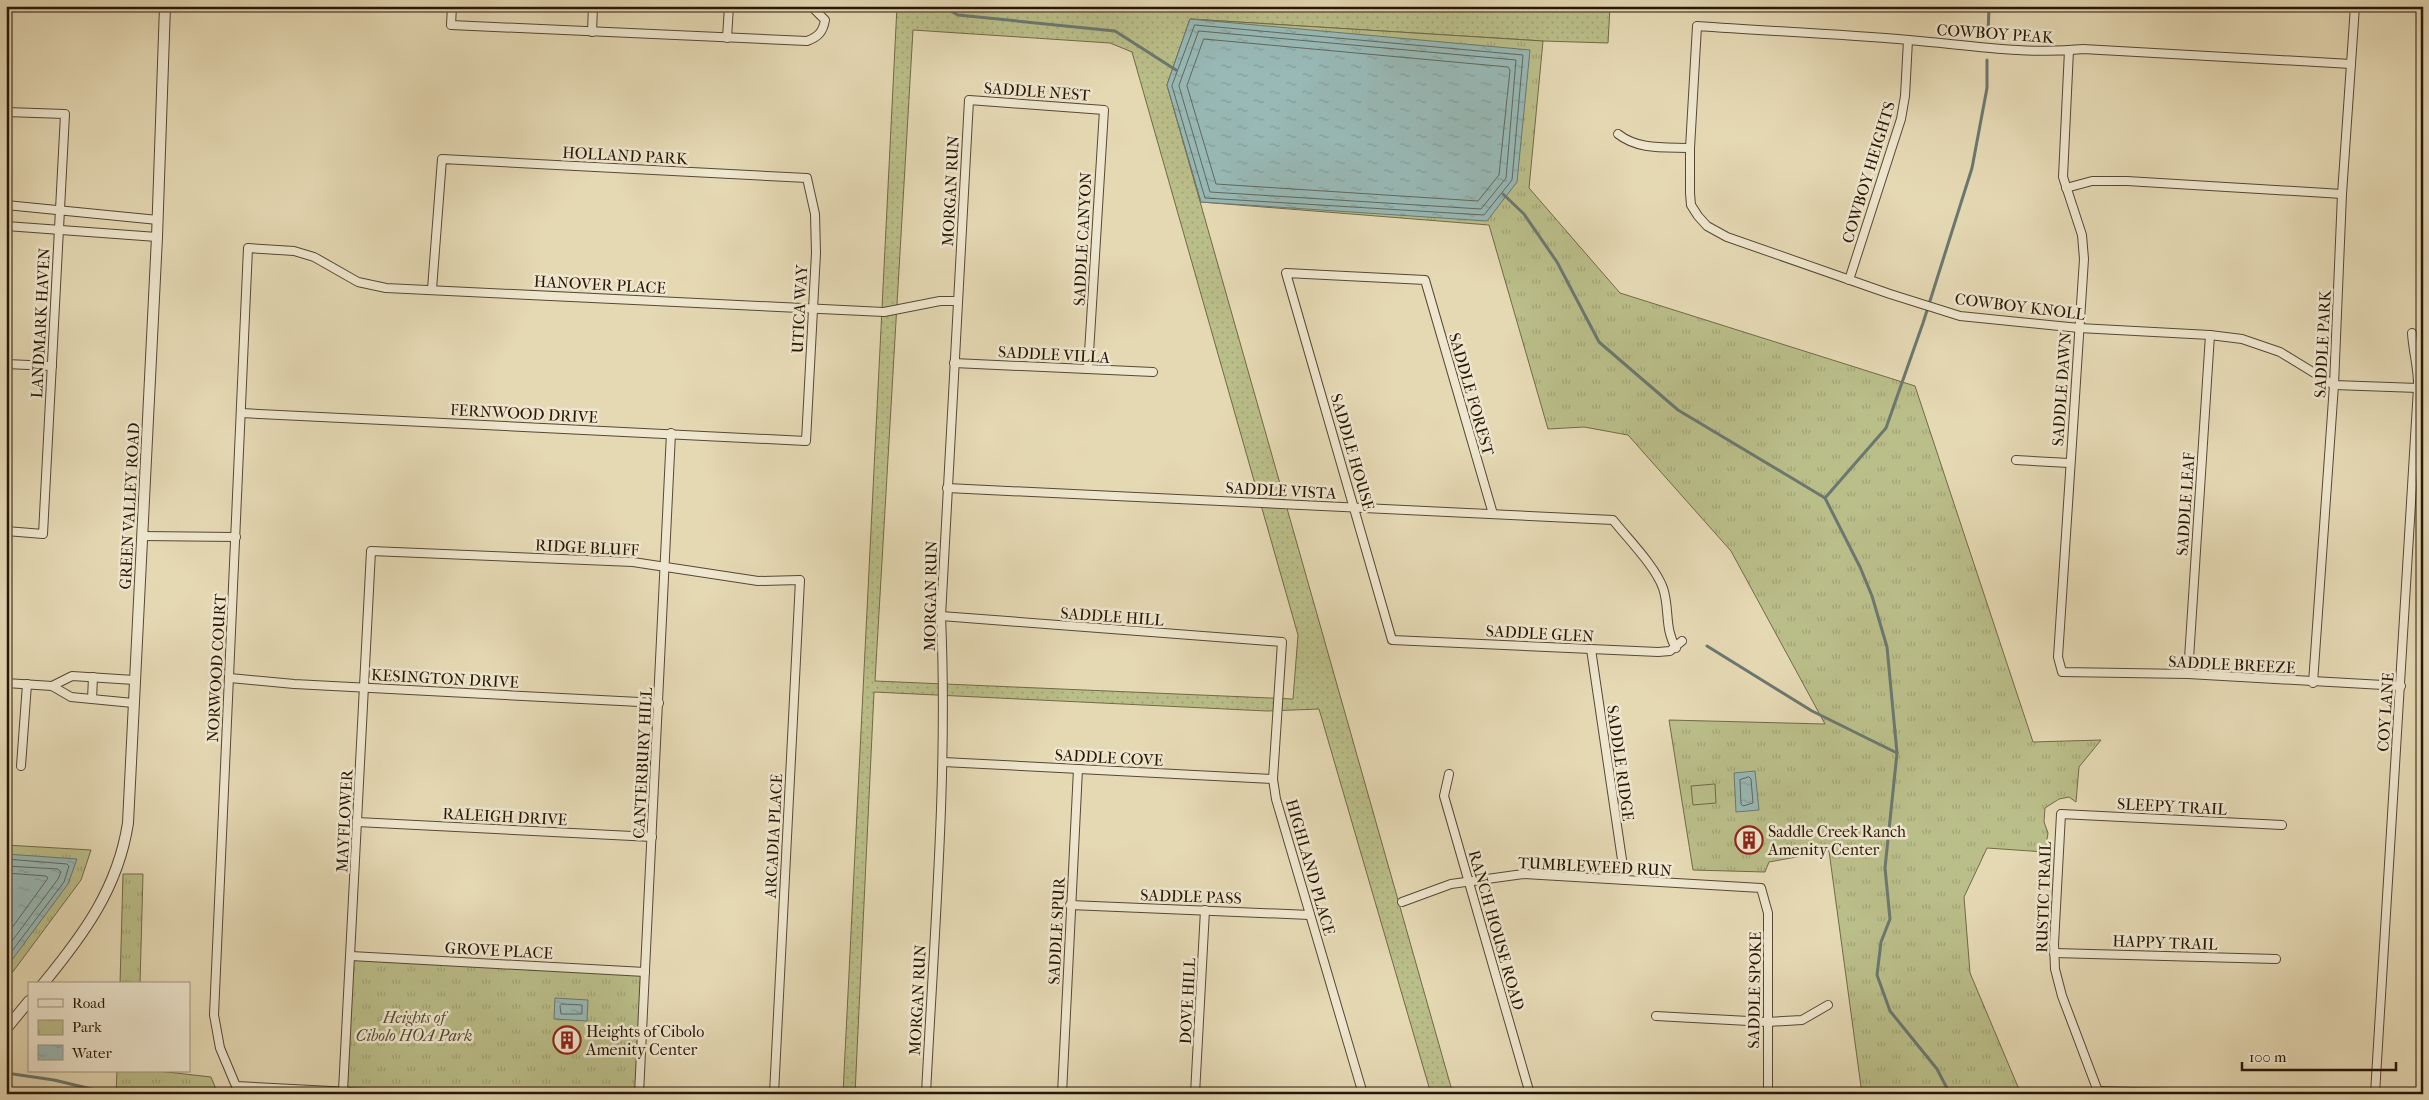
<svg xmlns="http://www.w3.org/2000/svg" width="2429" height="1100" font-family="'IM FELL French Canon',serif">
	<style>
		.grass { fill: url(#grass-dots); stroke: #716a48; fill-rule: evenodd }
		.park { fill: url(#park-tufts); stroke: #716a48 }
		.pitch { fill: #babe89; stroke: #716a48 }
		.water { fill: url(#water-ripples); stroke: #6b7870 }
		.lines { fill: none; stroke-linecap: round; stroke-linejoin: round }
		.shore { stroke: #60685e; stroke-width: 1 }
		.stream { stroke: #6b7870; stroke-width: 3 }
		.minor-casing { stroke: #574832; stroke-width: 10 }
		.tertiary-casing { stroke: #574832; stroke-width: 12 }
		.minor { stroke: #eee6ce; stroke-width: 8 }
		.tertiary { stroke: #eee6ce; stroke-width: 10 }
		.labels { text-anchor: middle; stroke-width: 5; stroke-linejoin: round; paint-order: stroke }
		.street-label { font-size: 16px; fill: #281706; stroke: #eee6ce }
		.poi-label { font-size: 16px; fill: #281706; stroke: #eee6ce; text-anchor: start }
		.park-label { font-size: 16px; font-style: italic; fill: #54492d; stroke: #eee6ce }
	</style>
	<defs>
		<pattern id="grass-dots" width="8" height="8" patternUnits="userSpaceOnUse" patternTransform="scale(1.25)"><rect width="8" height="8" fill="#babe89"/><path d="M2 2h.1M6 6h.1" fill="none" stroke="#a0a375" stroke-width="1.8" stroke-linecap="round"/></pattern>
		<pattern id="park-tufts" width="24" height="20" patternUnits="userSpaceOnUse" patternTransform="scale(1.25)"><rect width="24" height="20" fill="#babe89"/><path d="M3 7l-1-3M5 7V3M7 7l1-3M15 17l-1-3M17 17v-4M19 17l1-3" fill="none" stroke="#a0a375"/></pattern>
		<pattern id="water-ripples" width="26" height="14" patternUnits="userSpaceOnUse" patternTransform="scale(1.25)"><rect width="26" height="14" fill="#98b9b6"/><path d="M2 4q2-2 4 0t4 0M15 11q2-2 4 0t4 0" fill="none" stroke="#839e9b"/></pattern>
	</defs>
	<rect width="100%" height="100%" fill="#e5d9b4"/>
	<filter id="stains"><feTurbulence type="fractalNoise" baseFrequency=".004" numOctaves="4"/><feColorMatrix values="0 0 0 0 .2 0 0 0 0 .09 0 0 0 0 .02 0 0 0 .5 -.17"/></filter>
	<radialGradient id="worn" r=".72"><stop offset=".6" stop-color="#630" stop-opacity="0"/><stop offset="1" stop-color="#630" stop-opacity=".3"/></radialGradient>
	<path class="grass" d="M897,6H1610L1608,43L1543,41L1190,19L1167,85L1453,1094H1431L1319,709L1267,711L874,692L855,1094H843ZM913,30L1110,43L1132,52L1298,635L1293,699L875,681Z"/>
	<g class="park">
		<polygon points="1190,19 1543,41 1529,188 1620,293 1915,386 2033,742 2101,740 2079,767 2076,802 2069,797 2059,799 2045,808 2044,822 2048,833 2045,852 1987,848 1964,897 1970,973 2021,1094 1862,1094 1829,851 1769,862 1765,872 1693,870 1669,720 1825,724 1731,551 1628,435 1584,427 1548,429 1489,225 1201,202 1167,85"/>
		<polygon points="6,845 91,850 81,880 6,981"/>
		<polygon points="123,874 143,874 140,984 120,984"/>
		<polygon points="351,956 645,972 639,1094 394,1094 343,1091"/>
		<polygon points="117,1071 158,1071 211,1077 218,1094 116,1094"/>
	</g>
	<polygon class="pitch" points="1715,784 1716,803 1693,805 1691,786"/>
	<g class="water">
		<polygon points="1190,19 1530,50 1517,182 1487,221 1201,202 1167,85"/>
		<polygon points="1755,771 1759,810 1736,812 1734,773"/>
		<polygon points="6,854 77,859 68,884 6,968"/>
		<polygon points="555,998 588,1000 587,1021 554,1019"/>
	</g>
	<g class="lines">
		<g class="shore">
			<polygon points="1195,25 1523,55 1512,180 1484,215 1205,198 1172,86"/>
			<polygon points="1199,31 1516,60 1506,178 1481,209 1210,192 1179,86"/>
			<polygon points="1204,39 1508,67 1510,70 1499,175 1478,201 1216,184 1187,86"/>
			<polygon points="1749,777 1751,779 1753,803 1743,806 1741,804 1740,780"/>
			<polyline points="6,859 67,864 69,866 64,882 6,959"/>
			<polyline points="6,866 58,869 61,872 58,879 6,949"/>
			<polyline points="6,873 46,876 48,878 6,936"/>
			<polygon points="562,1004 582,1005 582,1014 561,1014 560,1006"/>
		</g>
		<g class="stream">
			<polyline points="941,6 958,15 1115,31 1176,70"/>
			<polyline points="1988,35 1989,6"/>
			<polyline points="1503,194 1524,214 1557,262 1599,342 1678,410 1825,498 1860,567 1872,596 1887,647 1897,753 1885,868 1890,919 1881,942 1877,975 1890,1011 1937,1069 1950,1094"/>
			<polyline points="1825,498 1886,428 1923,323 1972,168 1987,88 1987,60"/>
			<polyline points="1707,646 1812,711 1897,753"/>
			<polyline points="6,1073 54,1080 104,1092"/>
		</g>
		<g class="minor-casing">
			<g id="minor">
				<path d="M452,6L451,25L807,41C818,37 823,32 825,20L811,6"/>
				<polyline points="592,32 593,6"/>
				<polyline points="727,38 729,6"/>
				<polyline points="2069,50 2063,177 2082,235 2084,259 2058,657 2062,672 2188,674 2401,686"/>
				<path d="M2351,64L2083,49C2025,55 1968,45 1909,40C1839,34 1768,31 1697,26L1690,148V193L1691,205L1698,216L1707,226L1727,237L1890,294L1960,316L2079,328L2210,335L2242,339L2280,352L2334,385L2418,388"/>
				<polyline points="6,112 65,114 43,534 6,531"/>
				<path d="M1618,134C1638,150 1665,147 1690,148"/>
				<polyline points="2066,188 2092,181 2127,181 2342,194"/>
				<polyline points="6,205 158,220"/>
				<polyline points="6,226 157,237"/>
				<polyline points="1849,280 1901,119 1905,96 1908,40"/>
				<polyline points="954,363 1153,372"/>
				<polyline points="6,364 52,366"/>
				<polyline points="241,413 806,441 816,253 815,214 807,178 442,159 432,289"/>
				<polyline points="2016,460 2069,463"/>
				<path d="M947,488L1613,520C1628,539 1655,566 1663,588C1670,609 1664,628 1676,648"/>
				<polyline points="1493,514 1425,280 1286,273 1392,640 1658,652 1670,651 1682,641"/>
				<polyline points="142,536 236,537"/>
				<polyline points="941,616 1282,642 1273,779 1276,799 1363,1094"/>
				<polyline points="1591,649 1625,880"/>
				<polyline points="2188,674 2210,335"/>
				<polyline points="230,678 294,684 659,703"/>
				<polyline points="6,683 52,686 71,697 133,703"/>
				<polyline points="2313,683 2334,385 2342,194 2355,6"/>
				<polyline points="52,686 72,676 134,680"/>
				<polyline points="92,699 93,677"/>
				<polyline points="943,762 1273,779"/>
				<polyline points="21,766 27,684"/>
				<polyline points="1449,774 1444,796 1530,1094"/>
				<polyline points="357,822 652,837"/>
				<polyline points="1402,902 1451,884 1523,874 1761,888 1768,913 1768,1094"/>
				<polyline points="1070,905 1310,915"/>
				<polyline points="2054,953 2276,959"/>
				<polyline points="351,956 645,972"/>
				<polyline points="1656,1016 1767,1022 1802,1020 1828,1005"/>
				<polyline points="343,1091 371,551 633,562 758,581 800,580 774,1094"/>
				<polyline points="2098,1091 2208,1094"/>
				<polyline points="389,1094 236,1086 220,1048 214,1015 248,248 294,251 314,257 358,282 386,288 884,312 940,301 957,301"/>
				<polyline points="639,1094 671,433"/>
				<path d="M926,1094C934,935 948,775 941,616L969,100L1104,110L1088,369"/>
				<polyline points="1062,1094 1078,769"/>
				<polyline points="1195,1094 1205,910"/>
				<polyline points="2099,1094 2062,996 2055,969 2054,944 2061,814 2282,825"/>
				<path d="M2375,1094L2418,388C2419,370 2413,352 2412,333"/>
			</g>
		</g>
		<g class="tertiary-casing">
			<g id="tertiary">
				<path d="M43,984C84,934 118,888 128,823L157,237L165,6"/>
				<polyline points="6,1029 29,1001"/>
			</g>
		</g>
		<use href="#minor" class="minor"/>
		<use href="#tertiary" class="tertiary"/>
	</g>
	<defs>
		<g id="building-ring" transform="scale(1.4375)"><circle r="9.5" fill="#eee6ce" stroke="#8f2418" stroke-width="1.5"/><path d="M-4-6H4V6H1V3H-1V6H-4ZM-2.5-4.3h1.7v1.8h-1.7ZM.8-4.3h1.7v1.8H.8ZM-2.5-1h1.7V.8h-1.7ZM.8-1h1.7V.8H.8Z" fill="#8f2418"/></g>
	</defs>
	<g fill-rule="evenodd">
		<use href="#building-ring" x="1749" y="840"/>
		<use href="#building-ring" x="567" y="1040"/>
	</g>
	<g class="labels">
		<g class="street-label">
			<text transform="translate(1995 33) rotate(4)" y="6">COWBOY PEAK</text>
			<text transform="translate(1037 91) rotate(4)" y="6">SADDLE NEST</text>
			<text transform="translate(625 155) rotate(3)" y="6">HOLLAND PARK</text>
			<text transform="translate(1868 172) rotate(-73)" y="6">COWBOY HEIGHTS</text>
			<text transform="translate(950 191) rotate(-87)" y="6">MORGAN RUN</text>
			<text transform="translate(1082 239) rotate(-87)" y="6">SADDLE CANYON</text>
			<text transform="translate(600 284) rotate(3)" y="6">HANOVER PLACE</text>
			<text transform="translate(2020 306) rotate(7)" y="6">COWBOY KNOLL</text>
			<text transform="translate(799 309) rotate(-87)" y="6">UTICA WAY</text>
			<text transform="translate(40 323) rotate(-87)" y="6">LANDMARK HAVEN</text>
			<text transform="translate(2322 344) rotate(-87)" y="6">SADDLE PARK</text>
			<text transform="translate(1054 354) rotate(3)" y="6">SADDLE VILLA</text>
			<text transform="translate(2061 389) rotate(-86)" y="6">SADDLE DAWN</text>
			<text transform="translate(1472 394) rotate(74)" y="6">SADDLE FOREST</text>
			<text transform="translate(524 413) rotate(3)" y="6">FERNWOOD DRIVE</text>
			<text transform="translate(1353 452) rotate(74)" y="6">SADDLE HOUSE</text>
			<text transform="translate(1281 490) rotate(3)" y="6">SADDLE VISTA</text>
			<text transform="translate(2185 504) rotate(-86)" y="6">SADDLE LEAF</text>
			<text transform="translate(129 506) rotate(-87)" y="6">GREEN VALLEY ROAD</text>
			<text transform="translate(587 547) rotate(3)" y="6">RIDGE BLUFF</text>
			<text transform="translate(930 596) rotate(-89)" y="6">MORGAN RUN</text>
			<text transform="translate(1112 616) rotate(4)" y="6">SADDLE HILL</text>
			<text transform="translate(1540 633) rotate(3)" y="6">SADDLE GLEN</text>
			<text transform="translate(2232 664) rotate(3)" y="6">SADDLE BREEZE</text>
			<text transform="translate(216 668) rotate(-87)" y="6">NORWOOD COURT</text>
			<text transform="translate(445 678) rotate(3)" y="6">KESINGTON DRIVE</text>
			<text transform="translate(2385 712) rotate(-86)" y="6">COY LANE</text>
			<text transform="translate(1109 757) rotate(3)" y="6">SADDLE COVE</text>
			<text transform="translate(642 763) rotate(-87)" y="6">CANTERBURY HILL</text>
			<text transform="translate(1621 763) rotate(82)" y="6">SADDLE RIDGE</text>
			<text transform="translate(2172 806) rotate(3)" y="6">SLEEPY TRAIL</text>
			<text transform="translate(505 816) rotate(3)" y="6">RALEIGH DRIVE</text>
			<text transform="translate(344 821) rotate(-87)" y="6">MAYFLOWER</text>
			<text transform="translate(773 836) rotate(-87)" y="6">ARCADIA PLACE</text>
			<text transform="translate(1595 866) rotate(3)" y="6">TUMBLEWEED RUN</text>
			<text transform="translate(1311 867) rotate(74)" y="6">HIGHLAND PLACE</text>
			<text transform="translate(1191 896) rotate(2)" y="6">SADDLE PASS</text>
			<text transform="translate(2043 897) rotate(-88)" y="6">RUSTIC TRAIL</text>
			<text transform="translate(1497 930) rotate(74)" y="6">RANCH HOUSE ROAD</text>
			<text transform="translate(1056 931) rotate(-87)" y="6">SADDLE SPUR</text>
			<text transform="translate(2165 942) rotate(2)" y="6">HAPPY TRAIL</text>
			<text transform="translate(499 950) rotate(3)" y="6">GROVE PLACE</text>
			<text transform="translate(1754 990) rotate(-89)" y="6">SADDLE SPOKE</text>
			<text transform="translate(917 1000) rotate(-87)" y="6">MORGAN RUN</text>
			<text transform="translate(1187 1001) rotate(-87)" y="6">DOVE HILL</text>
		</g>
		<g class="poi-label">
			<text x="1768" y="837">Saddle Creek Ranch<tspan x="1768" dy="18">Amenity Center</tspan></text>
			<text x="586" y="1037">Heights of Cibolo<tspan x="586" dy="18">Amenity Center</tspan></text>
		</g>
		<g class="park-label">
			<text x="414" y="1023">Heights of<tspan x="414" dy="18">Cibolo HOA Park</tspan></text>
		</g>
	</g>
	<rect width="2429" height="1100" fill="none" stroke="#e5d9b4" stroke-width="25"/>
	<rect x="8" y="8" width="2414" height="1085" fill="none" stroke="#281706" stroke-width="2.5"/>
	<rect x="12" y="12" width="2404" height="1075" fill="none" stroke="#281706"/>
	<rect x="28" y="982" width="162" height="90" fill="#eee6ce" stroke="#9f937e"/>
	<rect x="38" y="999" width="25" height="8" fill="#eee6ce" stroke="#9f937e"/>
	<text x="72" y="1008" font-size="15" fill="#281706">Road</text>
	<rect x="38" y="1020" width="25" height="15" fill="url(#park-tufts)" stroke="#9f937e"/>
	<text x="72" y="1032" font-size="15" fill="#281706">Park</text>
	<rect x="38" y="1045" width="25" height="15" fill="url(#water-ripples)" stroke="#9f937e"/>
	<text x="72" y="1058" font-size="15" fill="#281706">Water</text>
	<path d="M2242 1062v8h154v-8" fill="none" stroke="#281706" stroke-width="2.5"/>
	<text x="2249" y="1062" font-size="15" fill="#281706" stroke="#eee6ce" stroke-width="4" paint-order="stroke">100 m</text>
	<rect width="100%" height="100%" filter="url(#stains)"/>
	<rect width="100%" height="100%" fill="url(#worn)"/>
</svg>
